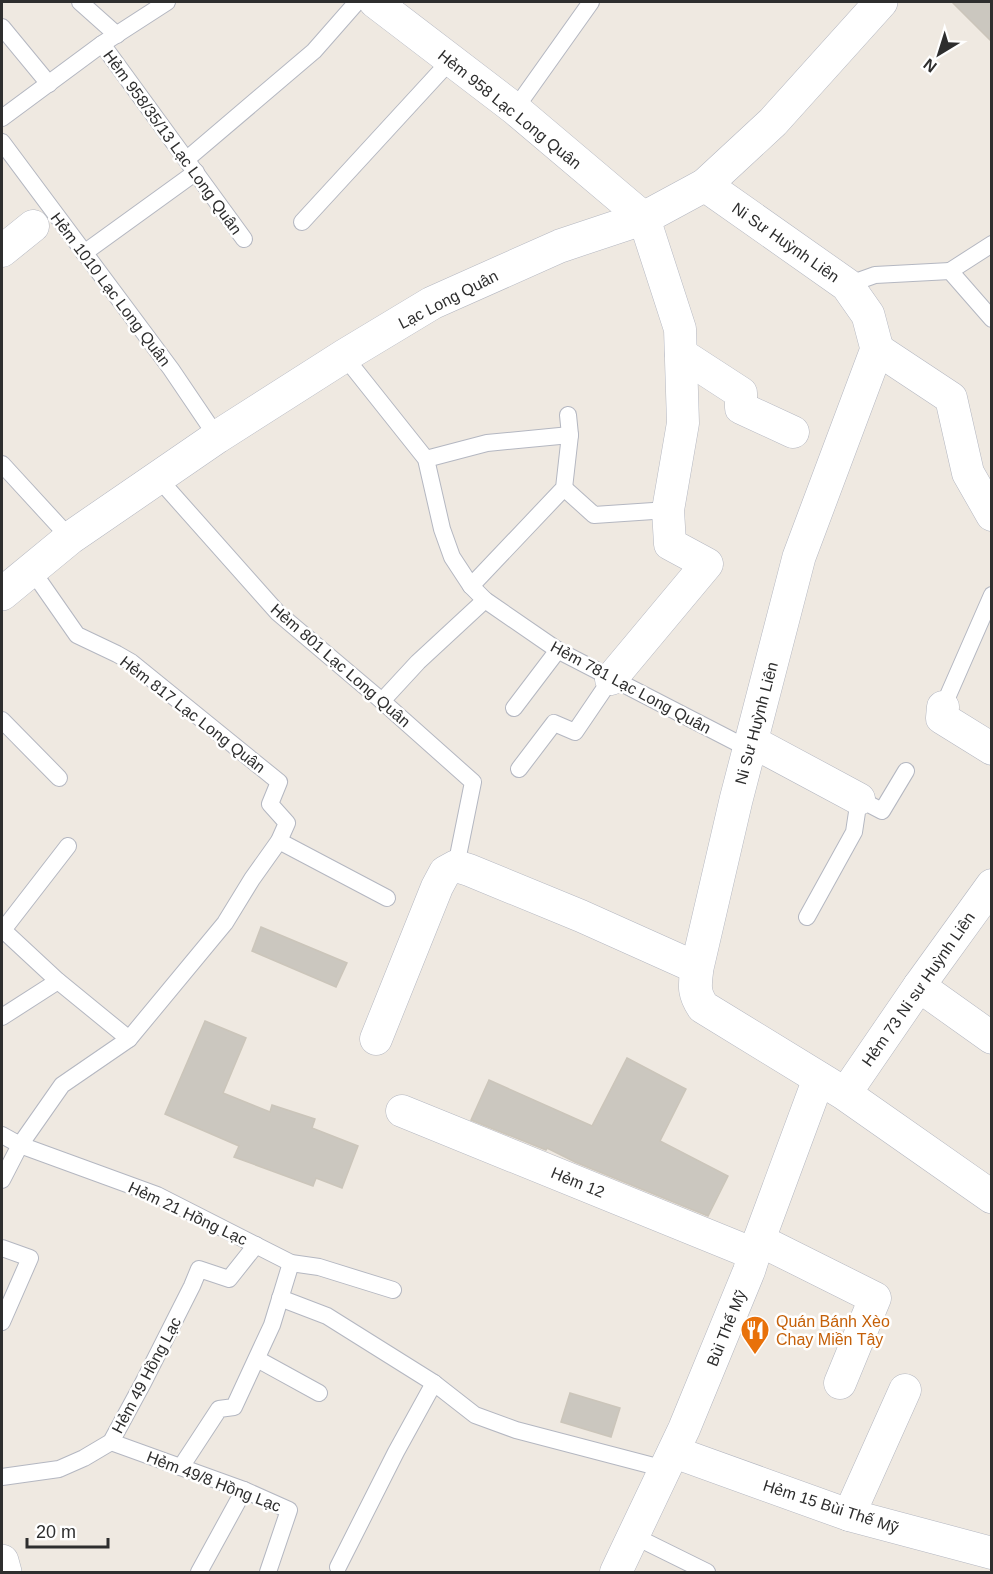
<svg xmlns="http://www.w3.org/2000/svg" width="993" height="1574" font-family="Helvetica,sans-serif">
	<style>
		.building { fill: #cbc7bf; stroke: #cbc5ba; stroke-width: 1.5 }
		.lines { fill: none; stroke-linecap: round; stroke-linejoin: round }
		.service-casing { stroke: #b4b7c1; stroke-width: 18 }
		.minor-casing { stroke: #b4b7c1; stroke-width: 33 }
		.tertiary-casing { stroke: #b4b7c1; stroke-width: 34 }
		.secondary-casing { stroke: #b4b7c1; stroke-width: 34 }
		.service { stroke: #fff; stroke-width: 16 }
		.minor { stroke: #fff; stroke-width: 32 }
		.tertiary { stroke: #fff; stroke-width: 33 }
		.secondary { stroke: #fff; stroke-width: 33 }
		.labels { text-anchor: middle; stroke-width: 5; stroke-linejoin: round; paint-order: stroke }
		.street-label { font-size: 16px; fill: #2e2e2e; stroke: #fff }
		.food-label { font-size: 16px; fill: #c56008; stroke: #fff; text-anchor: start }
	</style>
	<rect width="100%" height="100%" fill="#efe9e1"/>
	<g class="building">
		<polygon points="952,2 992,2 992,42"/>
		<polygon points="261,927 347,963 336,987 252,951"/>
		<polygon points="205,1021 246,1038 223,1093 270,1112 272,1105 315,1119 312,1128 358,1146 342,1188 316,1178 313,1186 234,1157 239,1146 165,1114"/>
		<polygon points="627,1058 686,1089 660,1141 728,1176 708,1216 575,1162 547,1148 546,1150 471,1120 489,1080 592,1126"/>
		<polygon points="570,1393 620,1408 611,1437 561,1422"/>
	</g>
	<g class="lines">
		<g class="service-casing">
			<g id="service">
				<polyline points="80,2 117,35"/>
				<polyline points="2,27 49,84"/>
				<polyline points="102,44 244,239"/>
				<polyline points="515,109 591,2"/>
				<polyline points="2,118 102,44 167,2"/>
				<polyline points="2,142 171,369 217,437"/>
				<polyline points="187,159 314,51 357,2"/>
				<polyline points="302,222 450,61"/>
				<polyline points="84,253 196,172"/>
				<polyline points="950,271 992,244"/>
				<polyline points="847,285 875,275 950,271 992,319"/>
				<polyline points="344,356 426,459 442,529 452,557 471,586 485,600 559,651 749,749"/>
				<polyline points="426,459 487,443 570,435"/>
				<polyline points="2,464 70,538"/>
				<polyline points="158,478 278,613 382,701 473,782 456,866"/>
				<polyline points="564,488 594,515 668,510"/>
				<polyline points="471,586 564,488 570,435 568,415"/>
				<polyline points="382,701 418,662 485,600"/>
				<polyline points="943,707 992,595"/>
				<polyline points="514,708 558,650"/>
				<polyline points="2,720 59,778"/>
				<polyline points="519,769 554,723 575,732 611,679"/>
				<polyline points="279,841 387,898"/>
				<polyline points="807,917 854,832 859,799 882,811 906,771"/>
				<polyline points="2,929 58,981 129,1039"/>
				<polyline points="3,930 68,846"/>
				<polyline points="2,1017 58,981"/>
				<polyline points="2,1135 20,1145 62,1085 129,1039 225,923 252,879 279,841 287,823 270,804 279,782 131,662 117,654 77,635 31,569"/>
				<polyline points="2,1180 20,1145 157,1195 291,1263 319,1267 393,1290"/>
				<polyline points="2,1248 30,1258 2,1322"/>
				<polyline points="280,1298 327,1316 434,1383"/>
				<polyline points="257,1359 319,1393"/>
				<polyline points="111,1442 244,1490 289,1510 268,1572"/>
				<polyline points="181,1467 219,1409 234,1407 272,1325 291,1263"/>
				<polyline points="2,1477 59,1469 84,1458 111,1442 143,1383 192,1286 199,1269 229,1279 256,1245"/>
				<polyline points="634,1536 707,1572"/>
				<polyline points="338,1567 396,1452 434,1383 475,1415 516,1430 665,1469"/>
				<polyline points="199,1572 244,1490"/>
			</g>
		</g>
		<g class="minor-casing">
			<g id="minor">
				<polyline points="375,2 515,109 644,218 680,329 683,423 668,510 670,544 707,564 611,679"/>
				<polyline points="2,251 33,226"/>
				<polyline points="877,349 951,398 968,473 992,515"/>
				<polyline points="681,354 741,393 741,408 793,432"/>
				<polyline points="943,707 942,718 992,749"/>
				<polyline points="751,741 859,799"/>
				<polyline points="919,986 992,1038"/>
				<polyline points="376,1039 437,887 445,872 456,866 469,870 581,916 697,968"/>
				<polyline points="845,1094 919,986 992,885"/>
				<polyline points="402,1111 754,1254"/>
				<polyline points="759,1240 875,1298 840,1383"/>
				<polyline points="674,1452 849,1515 992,1553"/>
				<polyline points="849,1515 905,1390"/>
				<polyline points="616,1572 684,1429 749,1271 759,1240 819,1078"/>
			</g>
		</g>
		<g class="tertiary-casing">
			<g id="tertiary">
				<path d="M705,185L847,285L868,315L877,349L799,557L736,800L697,968C695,985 693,992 703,1007L845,1094L992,1197"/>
				<polyline points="2,1561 5,1572"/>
			</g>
		</g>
		<g class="secondary-casing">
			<polyline id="secondary" points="2,594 70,538 217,437 344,356 432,303 560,246 644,218 705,185 773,122 881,2"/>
		</g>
		<use href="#service" class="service"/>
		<use href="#minor" class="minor"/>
		<use href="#tertiary" class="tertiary"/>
		<use href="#secondary" class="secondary"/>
	</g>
	<defs>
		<g id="restaurant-pin" transform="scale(1.5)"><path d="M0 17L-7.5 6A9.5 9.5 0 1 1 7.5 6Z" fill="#e8710a" stroke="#fff"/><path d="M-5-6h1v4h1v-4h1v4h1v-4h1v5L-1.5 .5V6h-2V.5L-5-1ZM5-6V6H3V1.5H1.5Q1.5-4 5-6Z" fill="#fff"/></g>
	</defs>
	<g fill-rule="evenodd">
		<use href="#restaurant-pin" x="755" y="1330"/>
	</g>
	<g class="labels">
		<g class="street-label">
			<text transform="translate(510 109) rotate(39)" y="6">Hẻm 958 Lạc Long Quân</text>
			<text transform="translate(173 142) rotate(54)" y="6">Hẻm 958/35/13 Lạc Long Quân</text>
			<text transform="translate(786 242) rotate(35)" y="6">Ni Sư Huỳnh Liên</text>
			<text transform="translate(111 289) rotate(53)" y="6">Hẻm 1010 Lạc Long Quân</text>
			<text transform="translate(448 299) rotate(-27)" y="6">Lạc Long Quân</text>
			<text transform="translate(341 665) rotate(41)" y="6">Hẻm 801 Lạc Long Quân</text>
			<text transform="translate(631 687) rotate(28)" y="6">Hẻm 781 Lạc Long Quân</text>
			<text transform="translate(193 714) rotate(38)" y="6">Hẻm 817 Lạc Long Quân</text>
			<text transform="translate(756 723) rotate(-75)" y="6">Ni Sư Huỳnh Liên</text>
			<text transform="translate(918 989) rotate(-55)" y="6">Hẻm 73 Ni sư Huỳnh Liên</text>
			<text transform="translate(578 1182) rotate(22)" y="6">Hẻm 12</text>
			<text transform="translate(188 1213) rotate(25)" y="6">Hẻm 21 Hồng Lạc</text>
			<text transform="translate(726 1328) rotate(-68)" y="6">Bùi Thế Mỹ</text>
			<text transform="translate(146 1375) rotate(-62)" y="6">Hẻm 49 Hồng Lạc</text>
			<text transform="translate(214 1481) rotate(21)" y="6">Hẻm 49/8 Hồng Lạc</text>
			<text transform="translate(831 1506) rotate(18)" y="6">Hẻm 15 Bùi Thế Mỹ</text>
		</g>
		<g class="food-label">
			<text x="776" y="1327">Quán Bánh Xèo<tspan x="776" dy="18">Chay Miền Tây</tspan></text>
		</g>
	</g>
	<rect width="993" height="1574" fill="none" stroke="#2e2e2e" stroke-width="6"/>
	<g transform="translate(939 54) rotate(218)" stroke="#ffffff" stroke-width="4.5" paint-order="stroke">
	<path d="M0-4.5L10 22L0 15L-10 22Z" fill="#2e2e2e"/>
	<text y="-9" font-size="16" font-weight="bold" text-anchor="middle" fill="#2e2e2e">N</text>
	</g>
	<path d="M27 1538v9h81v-9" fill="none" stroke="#2e2e2e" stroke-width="3"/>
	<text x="36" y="1538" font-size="18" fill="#2e2e2e" stroke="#ffffff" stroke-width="4.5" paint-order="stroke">20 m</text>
</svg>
